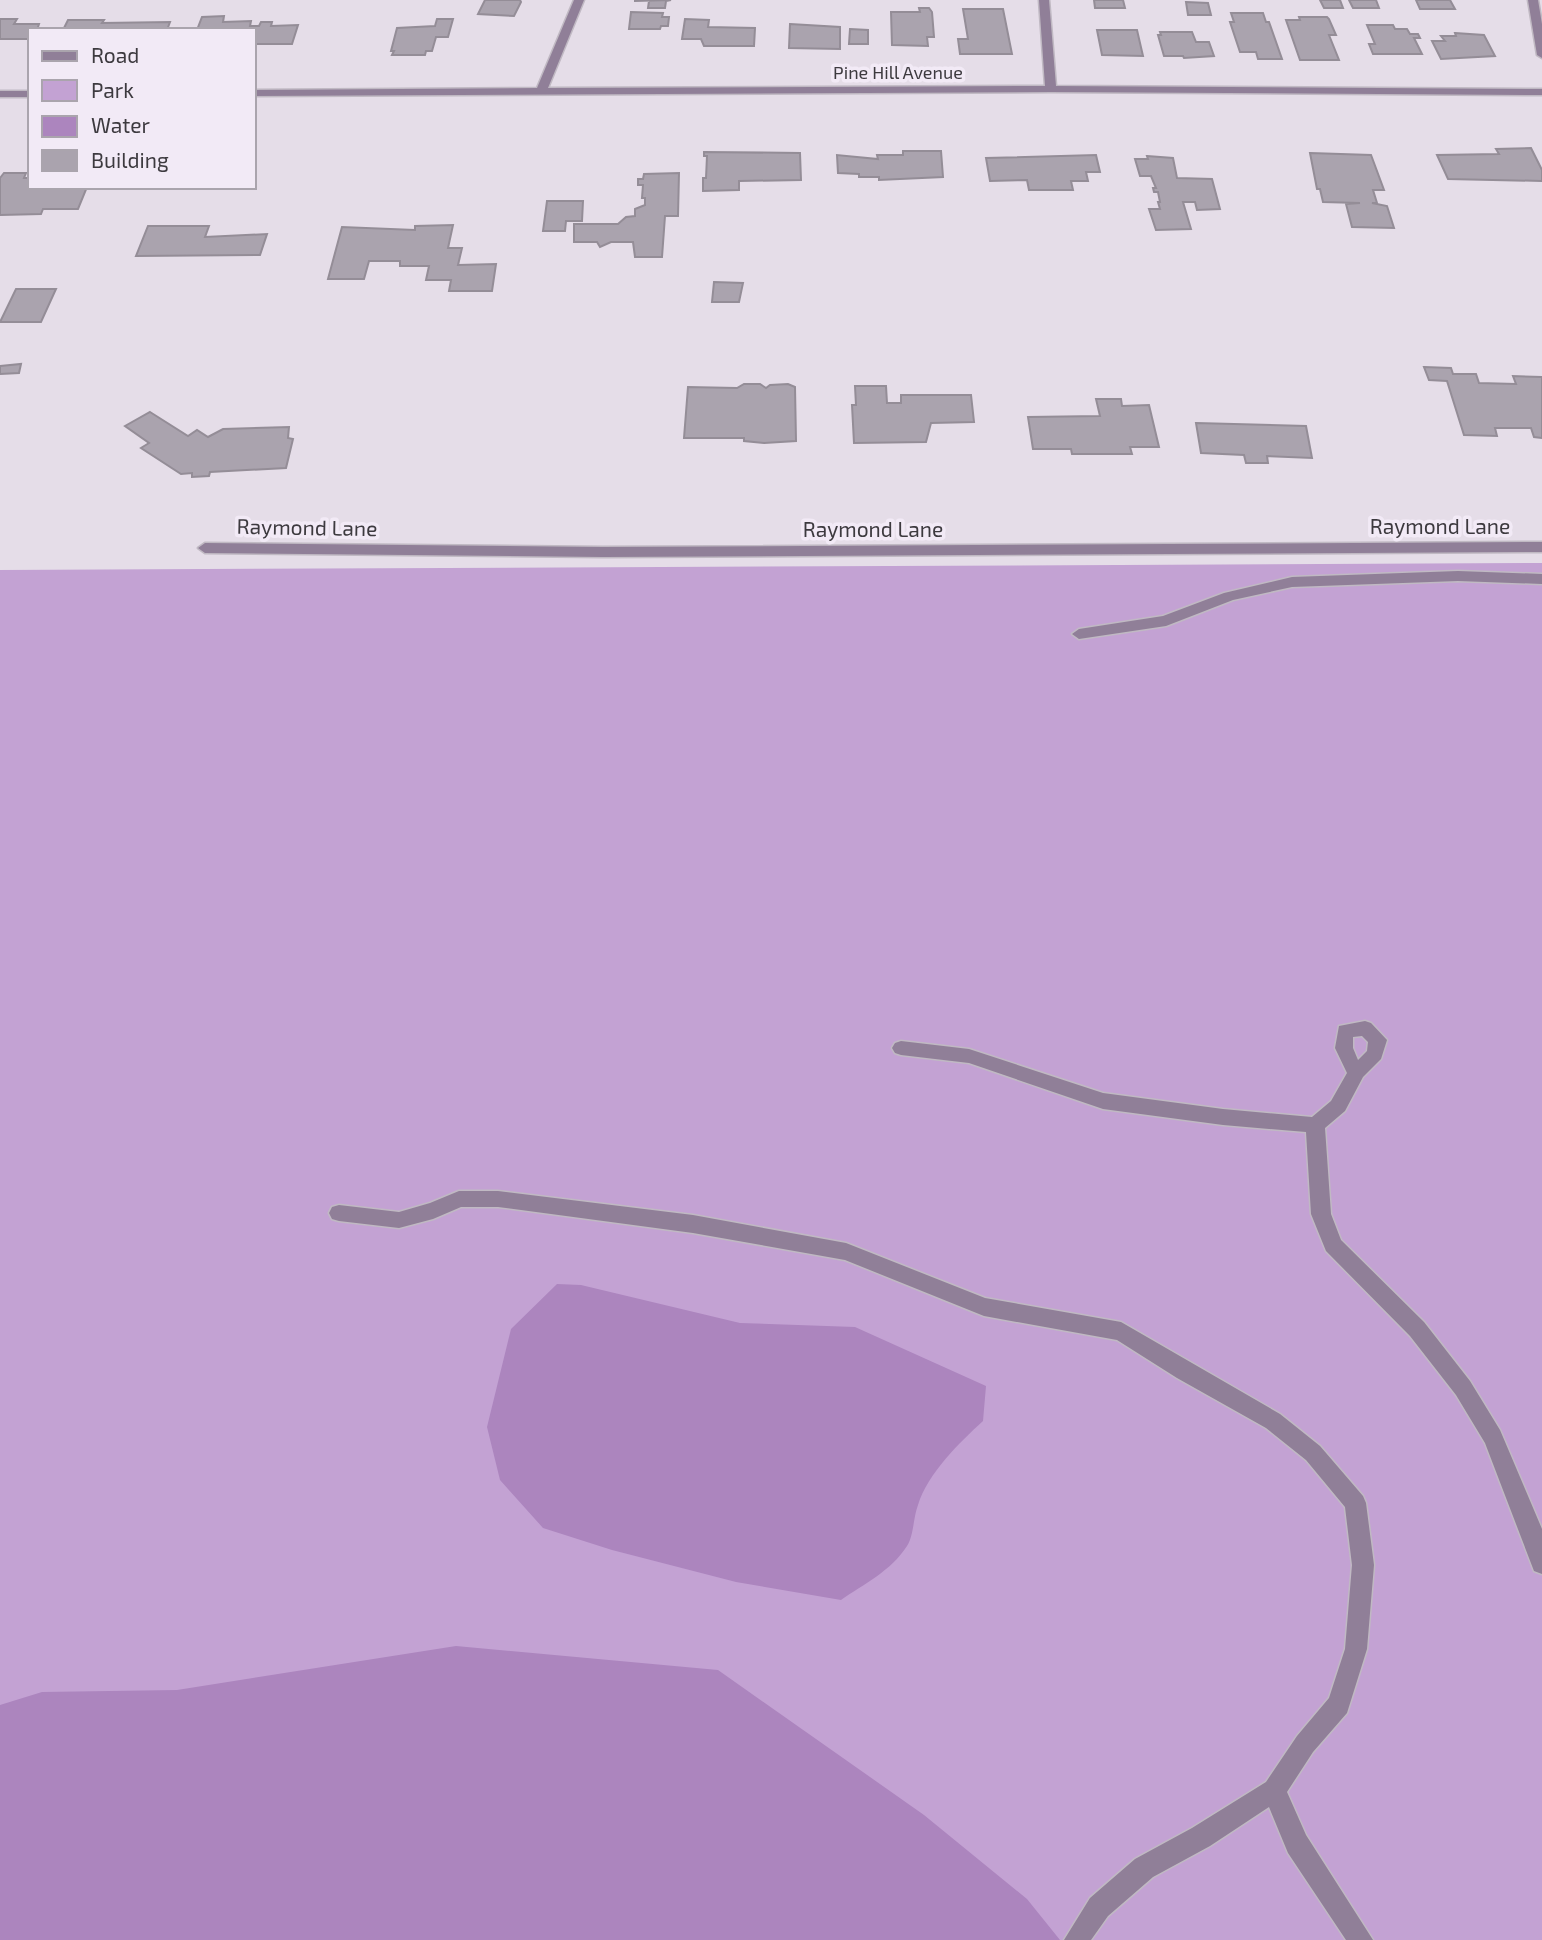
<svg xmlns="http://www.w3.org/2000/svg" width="1542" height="1940" font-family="'Exo 2',sans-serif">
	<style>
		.green { fill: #c3a2d3 }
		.water { fill: #ac85be }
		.building { fill: #aaa3ae; stroke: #948d97; stroke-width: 2 }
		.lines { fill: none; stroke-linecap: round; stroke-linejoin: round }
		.minor-casing { stroke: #c0b9c3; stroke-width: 3 }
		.minor { fill: #907f98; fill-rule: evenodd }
		.labels { text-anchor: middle; stroke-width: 7; stroke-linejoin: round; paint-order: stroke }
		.far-street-label { font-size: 18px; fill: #3d3a3f; stroke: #f2eaf6 }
		.street-label { font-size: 21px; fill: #3d3a3f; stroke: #f2eaf6 }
	</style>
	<rect width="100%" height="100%" fill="#e5dde8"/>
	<polygon class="green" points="1542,563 1542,1940 0,1940 0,570"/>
	<g class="water">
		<path d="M557,1284L581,1285L740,1323L855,1327L986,1386L983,1421C959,1443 928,1473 918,1505C913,1518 914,1535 907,1546C891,1571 864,1584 841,1600L736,1582L612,1550L543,1528L500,1480L487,1427L511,1329Z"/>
		<polygon points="456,1646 718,1670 924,1815 1027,1899 1060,1940 0,1940 0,1705 42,1692 177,1690"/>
	</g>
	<g class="building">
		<polygon points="485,0 520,0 521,2 514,16 478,14"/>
		<polygon points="671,0 666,1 665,8 648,8 649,1 634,1"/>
		<polygon points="1094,0 1123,0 1125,8 1095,8"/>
		<polygon points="1320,0 1340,0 1343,8 1324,8"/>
		<polygon points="1349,0 1376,0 1379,8 1353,8"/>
		<polygon points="1416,0 1450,0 1455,9 1420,9"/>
		<polygon points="1186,2 1208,3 1211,15 1188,15"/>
		<polygon points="919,8 929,8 932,12 934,37 927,37 928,46 892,45 891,12 920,12"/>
		<polygon points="963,9 1003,9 1012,54 960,54 958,39 968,39"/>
		<polygon points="631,12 663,13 662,17 669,17 668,26 661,26 660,29 629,29"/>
		<polygon points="1231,13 1263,13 1266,22 1269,22 1282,59 1258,59 1256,52 1240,52 1230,22 1234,22"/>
		<polygon points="224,16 223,22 251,21 250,26 259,26 261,22 272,22 271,26 298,25 292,44 254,44 254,30 197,30 202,17"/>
		<polygon points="1299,17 1327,17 1329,19 1336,35 1329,35 1339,60 1300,60 1286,20 1300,20"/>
		<polygon points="0,19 17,19 14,24 39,24 37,30 30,30 30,39 0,39"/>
		<polygon points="437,19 453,19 448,37 436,37 432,51 426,51 425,55 392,55 394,51 391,51 397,28 435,26"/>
		<polygon points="685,19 709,20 708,27 755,28 754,46 704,46 701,39 682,39"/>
		<polygon points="68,20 104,20 102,23 170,22 167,30 63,30"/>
		<polygon points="790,24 840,27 840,49 789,48"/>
		<polygon points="1367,25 1393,25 1395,29 1407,29 1410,34 1418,34 1420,38 1414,38 1422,54 1373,54 1369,44 1375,44"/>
		<polygon points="850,29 868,30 868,44 849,44"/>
		<polygon points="1097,30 1137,30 1143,56 1102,55"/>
		<polygon points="1160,32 1192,32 1196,42 1209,42 1214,56 1184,58 1183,56 1164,56 1158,35 1161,35"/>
		<polygon points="1455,33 1484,35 1495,56 1441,59 1432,41 1445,41 1441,36 1456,36"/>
		<polygon points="1531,148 1542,170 1542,181 1448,179 1437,155 1499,154 1496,149"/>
		<polygon points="903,151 941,151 943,177 879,180 879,177 859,177 859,174 838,173 837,155 878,159 877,155 903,155"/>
		<polygon points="704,152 800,153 801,180 739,181 739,190 703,191 703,178 706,178 707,156 704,156"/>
		<polygon points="1310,153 1371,155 1384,190 1373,190 1377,203 1372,203 1387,206 1394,228 1352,227 1346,204 1360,203 1323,202 1320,189 1317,189"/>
		<polygon points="1096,155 1100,172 1086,172 1088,181 1071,181 1073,190 1029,190 1027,180 990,181 986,158"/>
		<polygon points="1147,156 1173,158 1177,178 1212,179 1220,209 1197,210 1195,202 1183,202 1191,229 1156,230 1149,209 1160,209 1158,202 1160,202 1158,192 1154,192 1153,188 1156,188 1151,176 1140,176 1135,159 1148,159"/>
		<polygon points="4,173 26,173 24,178 30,178 30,187 87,187 78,209 43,209 41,214 0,215 0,178"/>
		<polygon points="679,173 678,216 665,216 662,257 635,257 633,242 611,242 600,247 597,242 574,242 574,224 618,224 626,217 635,216 635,209 645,205 645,198 642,198 643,185 638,185 638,179 643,179 644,174"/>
		<polygon points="547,201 583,201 582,221 566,221 565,231 543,231"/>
		<polygon points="453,225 448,248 462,248 458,265 496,264 492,291 449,291 451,280 426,280 429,266 400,266 400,261 369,261 364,279 328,279 342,227 415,230 415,226"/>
		<polygon points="148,226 209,226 205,237 267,234 260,255 136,256"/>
		<polygon points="714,282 743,283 739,302 712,302"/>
		<polygon points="16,289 56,289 41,322 0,322"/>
		<polygon points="21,364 19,373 0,374 0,366"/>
		<polygon points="1424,367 1451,368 1453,374 1476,374 1479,383 1516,384 1513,376 1542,377 1542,438 1534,437 1531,428 1495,428 1497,436 1464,435 1447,381 1429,380"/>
		<polygon points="744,384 760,384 766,388 770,385 788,384 795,387 796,441 764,443 744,441 744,438 684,438 688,387 737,388"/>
		<polygon points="855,386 886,386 887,403 901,403 901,395 971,395 974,422 931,423 926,442 854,443 852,405 856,405"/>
		<polygon points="1096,399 1121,399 1122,406 1149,405 1159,447 1130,447 1132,454 1072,454 1071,449 1033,449 1028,417 1100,416"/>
		<polygon points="150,412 188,436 197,430 208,437 223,429 289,427 288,438 293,439 286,468 210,472 209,476 192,477 192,473 181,474 141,448 149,443 125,426"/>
		<polygon points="1196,423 1306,426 1312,458 1267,456 1268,463 1246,463 1244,455 1201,453"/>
	</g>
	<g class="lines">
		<g class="minor-casing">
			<g id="minor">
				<polygon points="574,0 584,0 548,88 1045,86 1039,0 1049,0 1056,86 1542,89 1542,95 1051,92 254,96 254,90 537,88"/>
				<polygon points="1528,0 1538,0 1542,24 1542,58 1537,55"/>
				<rect x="0" y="91" width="30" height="6"/>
				<polygon points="1542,542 1542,552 603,557 205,553 198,548 205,543 603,547"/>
				<polygon points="1458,571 1542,574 1542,584 1458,581 1292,587 1233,600 1166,626 1079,639 1072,634 1079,629 1163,616 1224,593 1292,577"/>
				<path d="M1365,1021L1371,1023L1387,1040L1381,1059L1363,1077L1345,1111L1325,1128L1331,1214L1341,1240L1424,1322L1470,1381L1500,1430L1542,1529V1574L1534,1571L1485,1443L1456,1395L1410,1336L1326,1251L1311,1214L1306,1132L1223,1125L1103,1109L969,1063L901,1055L895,1053L892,1048L895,1043L901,1041L969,1049L1103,1093L1223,1109L1312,1117L1331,1101L1347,1073L1335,1048L1339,1026ZM1362,1036L1368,1042L1367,1051L1358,1060L1353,1048V1037Z"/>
				<polygon points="459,1191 498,1191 693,1215 846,1243 985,1298 1121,1322 1280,1414 1320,1446 1363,1496 1366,1503 1374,1565 1367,1649 1347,1713 1313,1752 1287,1792 1306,1835 1373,1940 1346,1940 1288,1853 1269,1807 1210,1846 1153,1877 1108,1916 1091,1940 1064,1940 1090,1898 1135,1859 1192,1828 1266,1782 1297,1736 1329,1698 1345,1649 1352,1565 1345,1507 1306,1460 1266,1428 1177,1378 1117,1340 984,1316 845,1260 693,1233 498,1207 461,1207 433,1219 399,1228 339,1221 332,1219 329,1213 332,1207 339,1205 399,1212 430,1203"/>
			</g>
		</g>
		<use href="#minor" class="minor"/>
	</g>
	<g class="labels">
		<g class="far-street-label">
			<text x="898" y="79">Pine Hill Avenue</text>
		</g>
		<g class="street-label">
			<text x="1440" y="534">Raymond Lane</text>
			<text transform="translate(307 528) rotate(1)" y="7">Raymond Lane</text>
			<text x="873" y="537">Raymond Lane</text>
		</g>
	</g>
	<rect x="28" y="28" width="228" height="161" fill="#f2eaf6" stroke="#aaa4ad" stroke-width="2"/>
	<rect x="42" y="51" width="35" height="10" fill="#907f98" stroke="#aaa4ad" stroke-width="2"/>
	<text x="91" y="63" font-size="21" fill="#3d3a3f">Road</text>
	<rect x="42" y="80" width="35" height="21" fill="#c3a2d3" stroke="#aaa4ad" stroke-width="2"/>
	<text x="91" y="98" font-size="21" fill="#3d3a3f">Park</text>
	<rect x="42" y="116" width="35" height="21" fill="#ac85be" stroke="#aaa4ad" stroke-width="2"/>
	<text x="91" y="133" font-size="21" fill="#3d3a3f">Water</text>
	<rect x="42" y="150" width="35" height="21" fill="#aaa3ae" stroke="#aaa4ad" stroke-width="2"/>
	<text x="91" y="168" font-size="21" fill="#3d3a3f">Building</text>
</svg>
